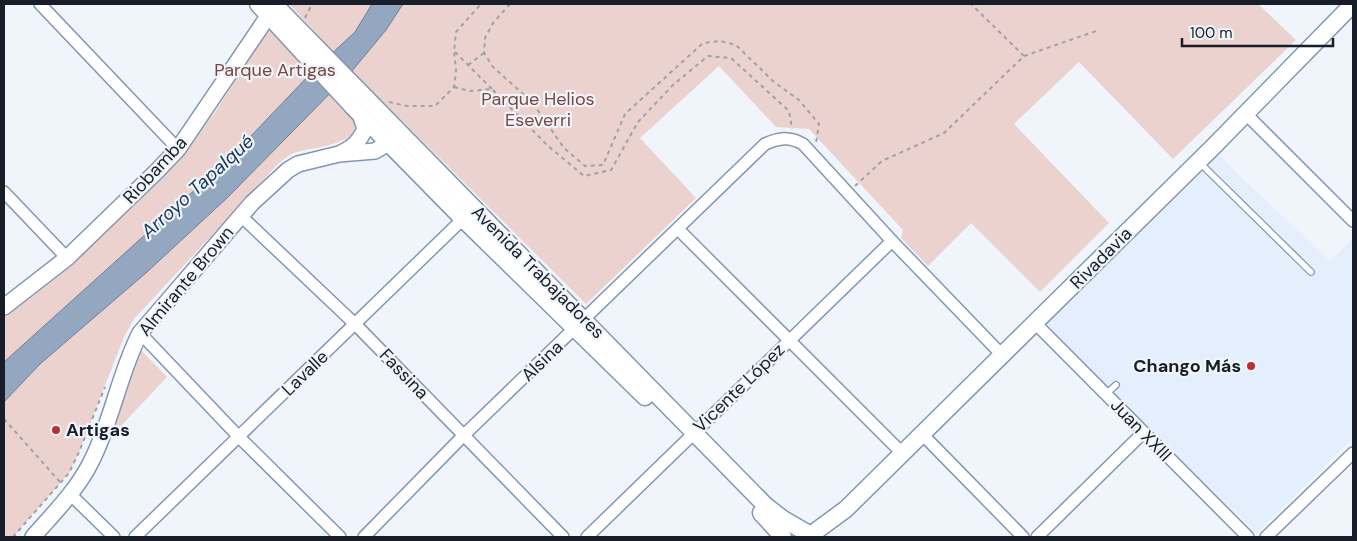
<svg xmlns="http://www.w3.org/2000/svg" width="1357" height="541" font-family="'DM Sans',sans-serif">
	<style>
		.built { fill: #e4eefc }
		.green { fill: #ecd2cf }
		.water { fill: #93a7c1; stroke: #6e7e93 }
		.lines { fill: none; stroke-linecap: round; stroke-linejoin: round }
		.service-casing { stroke: #8397b1; stroke-width: 8 }
		.minor-casing { stroke: #8397b1; stroke-width: 14 }
		.tertiary-casing { stroke: #8397b1; stroke-width: 18 }
		.secondary-casing { stroke: #8397b1; stroke-width: 19 }
		.path { stroke: #9ca2aa; stroke-width: 2; stroke-dasharray: 4 4; stroke-linecap: butt }
		.service { stroke: #fff; stroke-width: 5.5 }
		.minor { stroke: #fff; stroke-width: 11 }
		.tertiary { stroke: #fff; stroke-width: 15 }
		.secondary { stroke: #fff; stroke-width: 16 }
		.poi-dot { fill: #bc2d2e; stroke: #f0f5fb; stroke-width: 2 }
		.labels { text-anchor: middle; stroke-width: 4.5; stroke-linejoin: round; paint-order: stroke }
		.park-label { font-size: 18px; fill: #7b4641; stroke: #f0f5fb }
		.street-label { font-size: 18px; fill: #171e29; stroke: #f0f5fb }
		.poi-label { font-size: 18px; font-weight: bold; fill: #171e29; stroke: #f0f5fb; text-anchor: end }
		.water-label { font-size: 19px; font-style: italic; fill: #183559; stroke: #f0f5fb }
	</style>
	<rect width="100%" height="100%" fill="#f0f5fb"/>
	<polygon class="built" points="1216,153 1330,261 1353,238 1353,438 1257,533 1142,423 1045,324"/>
	<g class="green">
		<polygon points="289,4 372,4 355,32 334,52"/>
		<polygon points="403,4 1258,4 1296,40 1173,159 1079,62 1014,124 1109,223 1040,292 971,223 928,266 901,238 903,230 809,129 776,127 719,66 640,138 696,198 586,304 352,71 386,30"/>
		<polygon points="267,31 277,32 313,71 228,160 4,362 4,317 61,274 182,155 216,111"/>
		<path d="M331,90C338,98 348,107 354,116C371,144 307,148 294,153C289,155 283,160 278,164L134,319L124,337L79,452L69,473L13,537H4V402L40,364L147,272L227,198Z"/>
		<polygon points="141,350 167,377 101,447"/>
	</g>
	<polygon class="water" points="372,4 403,4 386,30 352,71 227,198 147,272 40,364 4,402 4,362 228,160 313,71 355,32"/>
	<g class="lines">
		<g class="service-casing">
			<g id="service">
				<polyline points="1200,163 1311,272"/>
				<polyline points="1106,394 1116,385"/>
			</g>
		</g>
		<g class="minor-casing">
			<g id="minor">
				<polyline points="40,4 178,149"/>
				<polyline points="1246,114 1353,221"/>
				<polyline points="4,192 67,258"/>
				<polyline points="241,216 356,325 563,537"/>
				<polyline points="678,229 902,453"/>
				<polyline points="1035,323 1248,537"/>
				<polyline points="140,333 239,437 340,537"/>
				<polyline points="922,434 1023,537"/>
				<polyline points="70,494 114,537"/>
				<polyline points="135,537 467,215"/>
				<path d="M364,537L464,435L765,144C779,138 789,136 803,144L892,241L1002,355"/>
				<polyline points="587,537 892,241"/>
				<polyline points="1037,537 1143,433"/>
				<polyline points="1266,537 1353,453"/>
			</g>
		</g>
		<g class="tertiary-casing">
			<g id="tertiary">
				<path d="M341,153C353,147 359,142 365,129L360,114"/>
				<polyline points="4,307 67,258 157,171 178,149 275,6"/>
				<path d="M33,537C54,513 77,490 91,462C112,421 119,374 140,333L252,203L288,170L298,164L339,154L375,151L398,137"/>
			</g>
		</g>
		<g class="secondary-casing">
			<g id="secondary">
				<polyline points="258,4 354,108 463,219 645,397"/>
				<polyline points="274,4 765,505 783,519 807,533"/>
				<polyline points="761,513 783,537"/>
				<polyline points="812,534 846,509 1213,147 1353,4"/>
			</g>
		</g>
		<g class="path">
			<polyline points="510,4 493,23 485,38 484,53 493,67 532,102 564,148 585,166 603,165 625,114 703,43 720,41 736,45 774,82 799,100 819,124 816,143"/>
			<polyline points="305,18 312,4"/>
			<polyline points="455,52 492,89"/>
			<polyline points="1024,56 1099,30"/>
			<polyline points="468,65 484,53"/>
			<polyline points="454,87 470,91 492,89 547,145 584,176 611,170 638,122 673,85 708,56 731,58 789,111 792,129"/>
			<polyline points="389,102 407,106 435,106 454,87 456,71 454,51 456,32 481,4"/>
			<polyline points="855,186 882,161 944,133 1024,56 971,4"/>
			<polyline points="4,419 60,482"/>
			<polyline points="13,537 69,473 79,452 105,387"/>
		</g>
		<use href="#service" class="service"/>
		<use href="#minor" class="minor"/>
		<use href="#tertiary" class="tertiary"/>
		<use href="#secondary" class="secondary"/>
	</g>
	<g class="poi-dot">
		<circle cx="1251" cy="366" r="5"/>
		<circle cx="56" cy="430" r="5"/>
	</g>
	<g class="labels">
		<g class="park-label">
			<text x="275" y="76">Parque Artigas</text>
			<text x="538" y="105">Parque Helios<tspan x="538" dy="21">Eseverri</tspan></text>
		</g>
		<g class="street-label">
			<text transform="translate(155 170) rotate(-47)" y="6">Riobamba</text>
			<text transform="translate(1101 258) rotate(-45)" y="6">Rivadavia</text>
			<text transform="translate(538 272) rotate(45)" y="6">Avenida Trabajadores</text>
			<text transform="translate(186 281) rotate(-50)" y="6">Almirante Brown</text>
			<text transform="translate(542 361) rotate(-44)" y="6">Alsina</text>
			<text transform="translate(305 373) rotate(-44)" y="6">Lavalle</text>
			<text transform="translate(404 374) rotate(46)" y="6">Fassina</text>
			<text transform="translate(739 388) rotate(-44)" y="6">Vicente López</text>
			<text transform="translate(1141 430) rotate(46)" y="6">Juan XXIII</text>
		</g>
		<g class="poi-label">
			<text x="1241" y="372">Chango Más</text>
			<text x="66" y="436" text-anchor="start">Artigas</text>
		</g>
		<g class="water-label">
			<text transform="translate(197 186) rotate(-42)" y="7">Arroyo Tapalqué</text>
		</g>
	</g>
	<rect width="1357" height="541" fill="none" stroke="#171e29" stroke-width="10"/>
	<path d="M1182 38v8h151v-8" fill="none" stroke="#171e29" stroke-width="2.5"/>
	<text x="1190" y="38" font-size="15" fill="#171e29" stroke="#f0f5fb" stroke-width="4" paint-order="stroke">100 m</text>
</svg>
